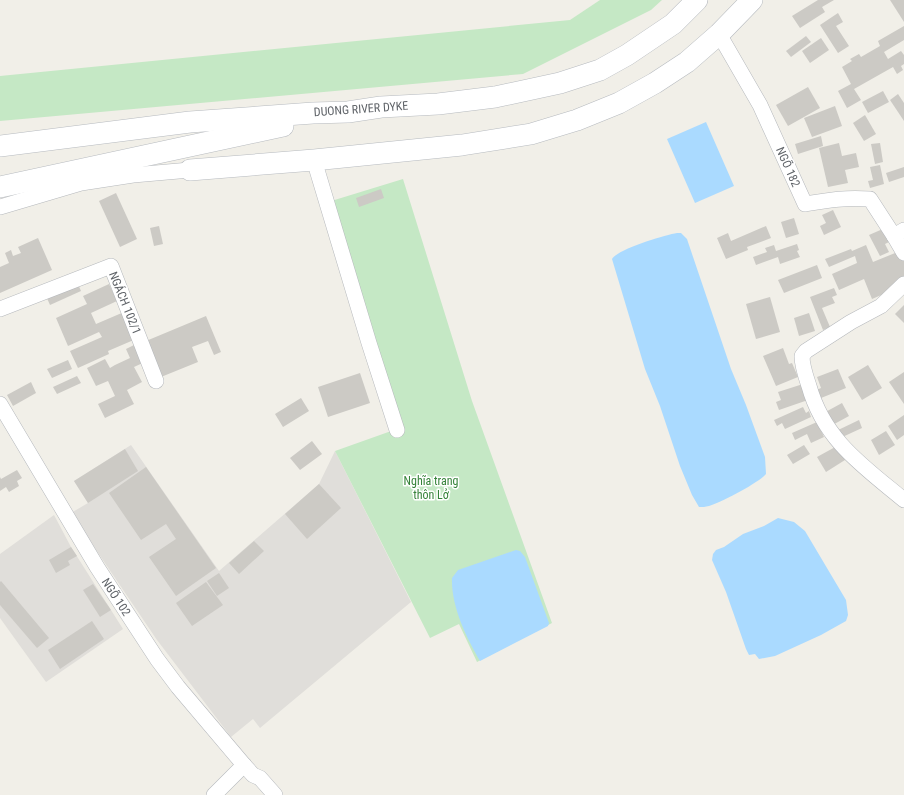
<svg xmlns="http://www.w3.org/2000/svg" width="904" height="795" font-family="'Roboto Condensed',sans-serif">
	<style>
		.industrial { fill: #e0deda }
		.green { fill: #c5e8c5 }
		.water { fill: #aadaff }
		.building { fill: #cccac5 }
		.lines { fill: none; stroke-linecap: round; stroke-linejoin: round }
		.street-casing { stroke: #b5b8bc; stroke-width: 16 }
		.secondary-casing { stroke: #b6babf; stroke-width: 22 }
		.street { stroke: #fff; stroke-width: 15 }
		.secondary { stroke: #fff; stroke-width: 21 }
		.labels { text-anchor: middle; stroke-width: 3; stroke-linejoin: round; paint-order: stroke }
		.street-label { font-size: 12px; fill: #5f6368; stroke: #fff }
		.park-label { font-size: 12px; fill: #348238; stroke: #fff }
	</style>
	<rect width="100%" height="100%" fill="#f1efe8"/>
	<g class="industrial">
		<polygon points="131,445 219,571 319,484 335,451 411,602 260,728 253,719 231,737 157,640 71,513 88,503 74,481"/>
		<polygon points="54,515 71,547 123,629 46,682 0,618 0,554"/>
	</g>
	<g class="green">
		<polygon points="600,0 662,0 651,10 523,74 0,121 0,76 570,20"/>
		<polygon points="403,179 472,401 552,623 477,662 459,624 430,638 335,451 394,430 328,202"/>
	</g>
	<g class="water">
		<polygon points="706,122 734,186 695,203 667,139"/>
		<path d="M677,233H681L687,239L689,245L731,369L746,405L765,457L766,474C759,483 720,503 709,506C705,507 703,507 699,507L692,495L680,466L660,406L645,369L612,259C618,249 665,235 677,233Z"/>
		<polygon points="778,518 794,522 805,531 846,600 848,615 846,621 821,635 775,656 759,659 755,654 749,655 746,649 726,592 712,560 713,554 716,550 724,547 743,534 764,526"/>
		<path d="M516,550L520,551L525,557L549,623L548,626L480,661C466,637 451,606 452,578L458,570Z"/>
	</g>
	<g class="building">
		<polygon points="818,0 834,0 822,7 825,12 800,28 792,16"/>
		<polygon points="890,0 904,0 904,22"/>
		<polygon points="838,13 843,22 836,26 849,46 838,53 820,25"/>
		<polygon points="904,26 904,40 884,52 888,59 901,51 904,55 904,64 901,66 903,70 897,74 893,67 854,89 861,100 847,108 838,91 851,84 842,67 852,61 850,59 859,54 861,57 880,46 878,41"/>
		<polygon points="806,36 811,42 791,57 786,51"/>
		<polygon points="821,38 829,50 810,63 802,51"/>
		<polygon points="808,87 820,108 788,126 776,105"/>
		<polygon points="883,91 889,102 868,113 862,102"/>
		<polygon points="898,94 904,103 904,121 890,100"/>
		<polygon points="835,106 842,126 812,137 804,118"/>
		<polygon points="865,115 876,134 864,141 853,123"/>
		<polygon points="821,136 823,146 798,154 795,144"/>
		<polygon points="839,143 842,156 856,153 859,167 845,170 848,183 828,187 819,148"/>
		<polygon points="880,143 883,162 875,164 871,144"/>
		<polygon points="880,165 884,184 870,188 868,181 873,180 870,167"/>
		<polygon points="904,167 904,177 889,182 886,173"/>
		<polygon points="381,189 384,198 359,207 356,198"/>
		<polygon points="116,193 137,239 120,247 99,201"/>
		<polygon points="833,210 841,227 824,235 820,226 826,223 822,215"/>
		<polygon points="794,218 799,234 786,238 781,222"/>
		<polygon points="159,226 163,244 154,246 150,228"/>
		<polygon points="766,226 771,238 747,247 748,250 726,259 717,238 728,233 731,241"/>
		<polygon points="885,228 891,241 885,244 889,252 880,256 869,235"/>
		<polygon points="38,238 52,270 0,293 0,267 9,263 5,253 11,250 13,256 21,253 18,247"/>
		<polygon points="797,244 799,250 797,251 800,257 780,264 778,257 756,265 753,257 767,252 765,248 774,245 776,251"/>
		<polygon points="866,245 873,262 900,251 904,260 904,281 893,290 872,299 864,279 839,290 832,274 857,263 855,256 829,267 825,259 851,249 852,251"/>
		<polygon points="817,265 822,278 784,293 778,280"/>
		<polygon points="77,282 81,291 50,305 46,296"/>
		<polygon points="109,284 117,301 91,313 96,324 124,312 136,339 108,351 109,354 78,368 70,351 102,337 99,332 68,346 56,318 87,304 83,296"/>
		<polygon points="834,288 837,295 832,297 835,303 822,308 830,327 823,330 810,297"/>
		<polygon points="770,297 780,332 756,339 746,304"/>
		<polygon points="904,305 904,323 895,314"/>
		<polygon points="809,313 815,331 799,336 794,318"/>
		<polygon points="206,316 221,352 214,355 208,341 192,347 198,362 161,377 146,341"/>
		<polygon points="138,343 147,361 134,367 142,382 127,390 134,404 105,418 98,404 115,396 108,381 96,386 87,368 105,359 110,368 115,365 130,358 126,349"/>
		<polygon points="783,348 789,364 792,363 798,377 776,386 763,356"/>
		<polygon points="68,360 72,369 52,378 47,369"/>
		<polygon points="868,365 882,388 862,400 848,377"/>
		<polygon points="838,369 846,388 816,400 812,392 821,388 817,377"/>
		<polygon points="904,372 904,404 889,382"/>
		<polygon points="360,373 370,403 328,417 318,387"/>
		<polygon points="77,376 81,383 57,394 53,387"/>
		<polygon points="31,382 36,393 13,406 7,395"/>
		<polygon points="803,384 808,400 779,410 776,402 781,400 778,392"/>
		<polygon points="301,398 309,411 283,427 275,414"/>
		<polygon points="842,403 849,416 827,428 820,415"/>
		<polygon points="803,407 806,413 809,411 811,417 785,429 782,423 777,426 774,420"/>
		<polygon points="904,415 904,435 897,440 888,426"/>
		<polygon points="859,420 862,428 838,439 834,432"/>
		<polygon points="817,422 824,437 811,443 807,434 795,440 792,433"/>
		<polygon points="886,431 895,445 879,455 871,440"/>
		<polygon points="312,441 322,454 300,470 290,458"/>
		<polygon points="804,445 810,454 793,464 787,455"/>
		<polygon points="837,446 845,460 826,472 817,457"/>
		<polygon points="125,449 138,471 88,503 74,481"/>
		<polygon points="146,467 216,568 176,596 149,557 176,539 166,524 141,540 109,493"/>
		<polygon points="17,470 22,478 17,481 19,486 9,492 6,487 0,491 0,477 1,479"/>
		<polygon points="319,484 341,508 307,539 285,514"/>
		<polygon points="254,541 264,551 239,574 229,563"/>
		<polygon points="71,547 77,556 68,561 70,565 56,573 49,560"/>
		<polygon points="219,573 229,588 217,596 207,581"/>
		<polygon points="1,581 49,638 37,648 0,605 0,582"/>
		<polygon points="206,582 223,605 192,626 176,603"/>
		<polygon points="93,584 111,610 100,617 83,590"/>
		<polygon points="92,621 104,639 60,669 48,650"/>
	</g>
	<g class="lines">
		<g class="street-casing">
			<g id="street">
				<path d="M719,34L760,105L805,204C829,200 846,197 870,199L894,236"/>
				<polyline points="314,160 369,343 397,430"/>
				<polyline points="0,207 81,183 133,175 190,170"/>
				<polyline points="904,230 894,236 904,253"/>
				<path d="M904,284L881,306L851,322L806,351L802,356C802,366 806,377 809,386C824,440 863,466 904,500"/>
				<polyline points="0,309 111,266 156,381"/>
				<polyline points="0,404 97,567 157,659 178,687 244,765 253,775 260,778 275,795"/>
				<polyline points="214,795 244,765"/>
			</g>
		</g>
		<g class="secondary-casing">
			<g id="secondary">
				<polyline points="0,146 190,122 313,113 348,112 381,107 438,104 495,97 560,83 600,70 627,55 673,24 697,0"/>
				<polyline points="190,170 314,160 462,145 531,134 577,120 619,103 655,83 687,62 719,34 752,0"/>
				<polyline points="0,187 283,126"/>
			</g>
		</g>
		<use href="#street" class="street"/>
		<use href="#secondary" class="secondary"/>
	</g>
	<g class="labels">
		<g class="street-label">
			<text transform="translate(361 109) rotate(-4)" y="4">DUONG RIVER DYKE</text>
			<text transform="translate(788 167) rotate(66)" y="4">NGÕ 182</text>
			<text transform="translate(125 303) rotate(68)" y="4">NGÁCH 102/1</text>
			<text transform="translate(116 597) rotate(57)" y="4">NGÕ 102</text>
		</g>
		<g class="park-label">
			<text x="431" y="485">Nghĩa trang<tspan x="431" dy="14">thôn Lở</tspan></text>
		</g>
	</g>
</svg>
